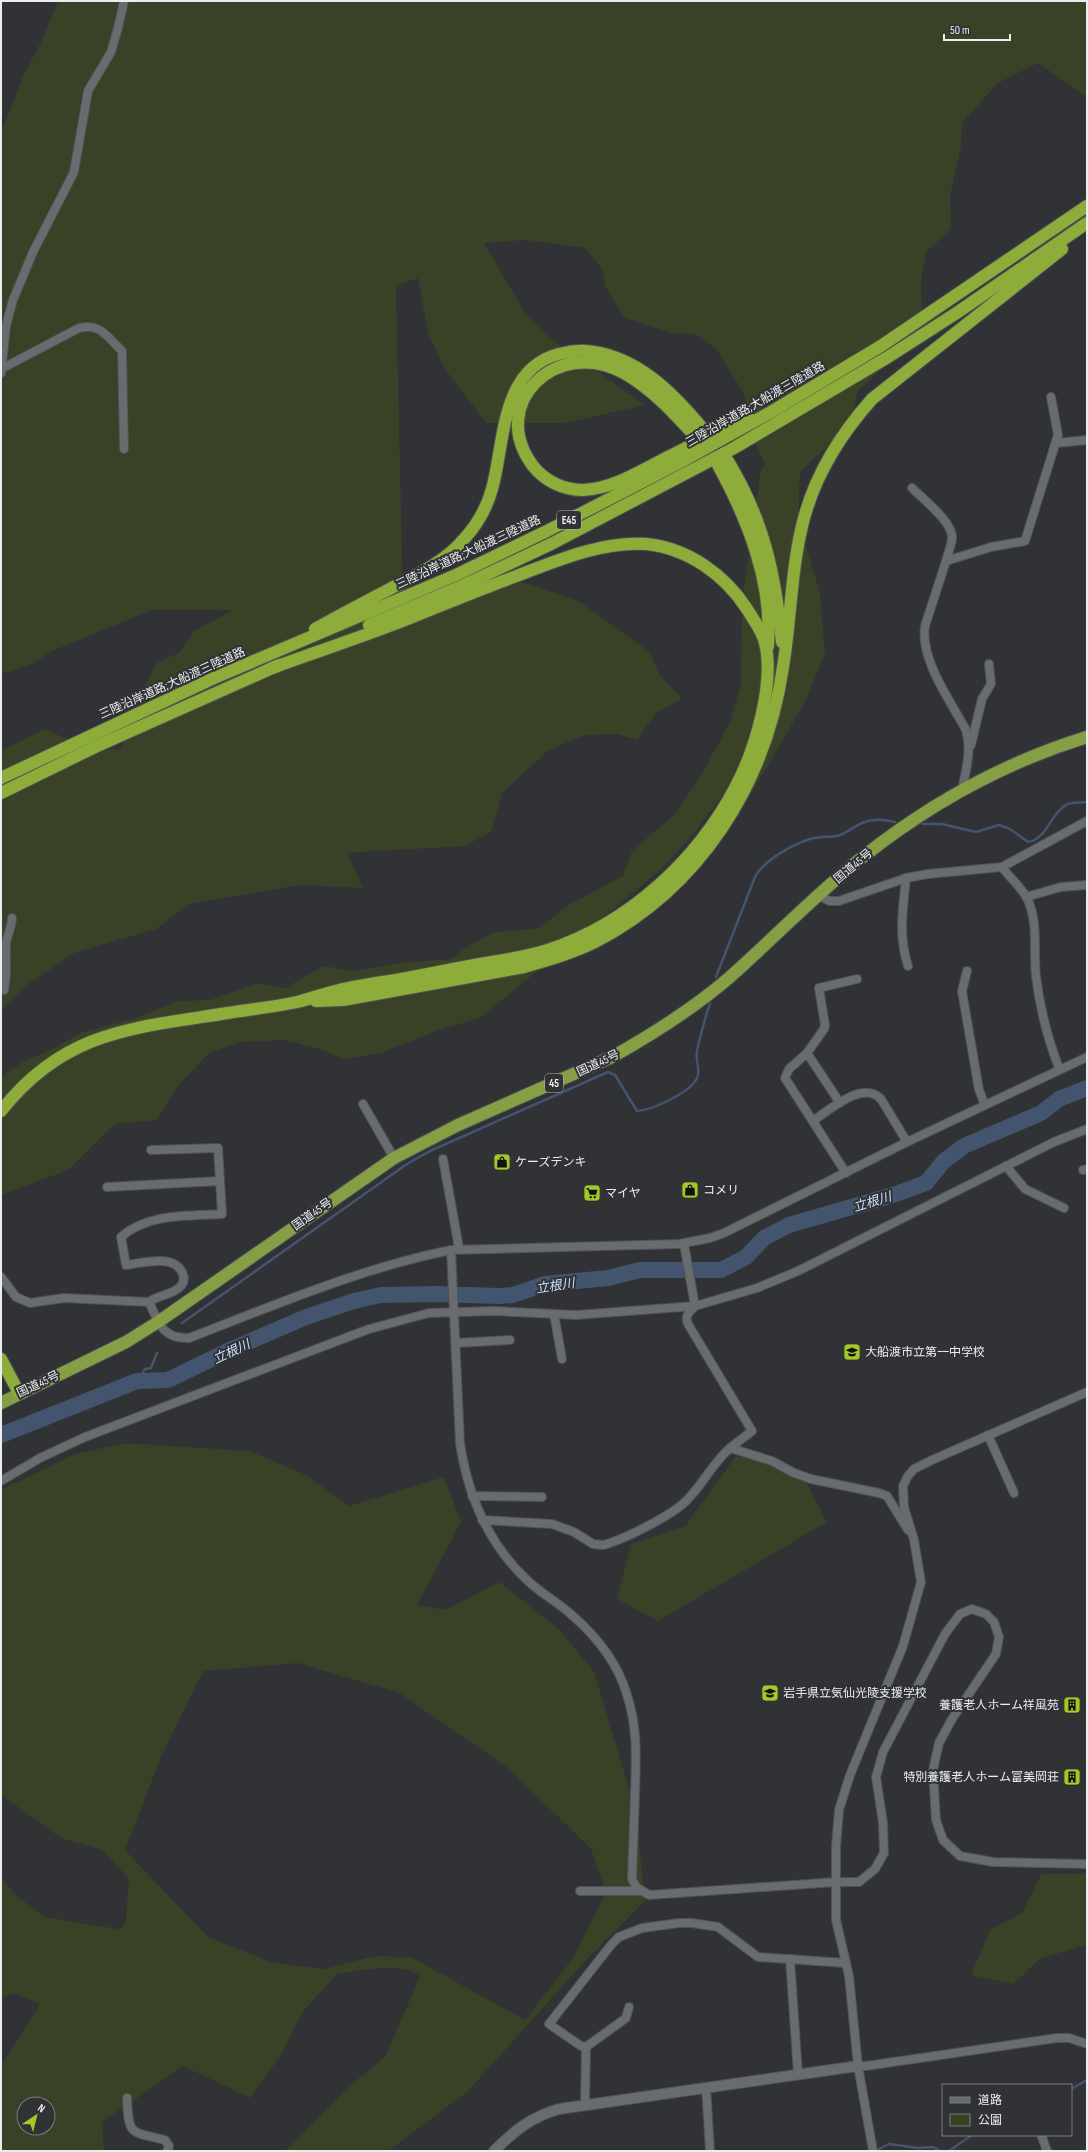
<svg xmlns="http://www.w3.org/2000/svg" width="1088" height="2152" font-family="'Sofia Sans Condensed','Noto Sans JP',sans-serif">
	<style>
		.green { fill: #394127; fill-rule: evenodd }
		.lines { fill: none; stroke-linecap: round; stroke-linejoin: round }
		.stream { stroke: #43556e; stroke-width: 2.5 }
		.river { stroke: #43556e; stroke-width: 16 }
		.minor-casing { stroke: #4f5153; stroke-width: 10 }
		.tertiary-casing { stroke: #4f5153; stroke-width: 12 }
		.trunk-casing { stroke: #4f5153; stroke-width: 14 }
		.motorway-casing { stroke: #4f5153; stroke-width: 14 }
		.minor { stroke: #696c6e; stroke-width: 8 }
		.tertiary { stroke: #696c6e; stroke-width: 10 }
		.trunk { stroke: #869f44; stroke-width: 12 }
		.motorway { stroke: #8dac3a; stroke-width: 12 }
		.labels { text-anchor: middle; stroke-width: 4; stroke-linejoin: round; paint-order: stroke }
		.shield { fill: #303235; stroke: #b4b5b7; stroke-width: 1 }
		.shield-label { font-size: 11px; font-weight: bold; fill: #ecedef }
		.street-label { font-size: 12px; fill: #ecedef; stroke: #303235 }
		.poi-label { font-size: 12px; fill: #ecedef; stroke: #303235; text-anchor: start }
		.water-label { font-size: 13px; font-style: italic; fill: #cbe0fd; stroke: #303235 }
	</style>
	<rect width="100%" height="100%" fill="#303235"/>
	<g class="green">
		<path d="M58,1H1087V97L1038,63L998,83L962,123L961,147L950,196L951,229L926,252L921,281L922,315L883,368L858,391L850,426L800,472L798,520L820,593L825,654L804,704L745,804L723,794C703,823 682,849 657,873L480,1018L439,1030L381,1053L344,1059L319,1049L284,1040L242,1042L210,1052L178,1086L157,1120L115,1124L68,1170L1,1195V1077L22,1062L44,1053L83,1032L133,1019L178,1001L211,1000L256,983L285,988L324,966L353,971L400,963L451,959L468,946L494,932L537,929L570,904L623,876L632,851L674,815L700,777L729,724L741,684L742,603L761,470L765,465L756,443L743,392L716,349L695,334L671,333L625,318L606,288L602,269L585,248L526,240L484,243L524,311L553,340L645,405L567,423H486L444,368L428,333L418,278L396,286L403,599L438,584L514,580L554,592L580,602L650,652L659,674L682,699L656,713L637,740L617,734L584,735L548,751L503,792L491,832L465,846L347,853L363,888L300,885L189,904L156,929L74,953L27,985L1,1010V751L45,729L76,743L86,750L119,749L131,733L139,713V698L157,662L179,653L194,631L233,610H152L50,652L33,664L1,674V133L22,79L43,38Z"/>
		<path d="M125,1443L250,1451L306,1475L349,1506L444,1477L461,1522L417,1605L446,1610L499,1582L559,1629L594,1672L636,1812L645,1901L588,1958L467,2092L395,2146L388,2151H286L348,2087L385,2057L420,1976C400,1961 361,1971 337,1974L302,2013L281,2055L250,2098L183,2066L102,2122L104,2151H1V2066L40,2004L14,1993L1,1998V1878L18,1897L45,1917L118,1929L123,1927L126,1919L129,1879L102,1850L61,1838L1,1795V1490L75,1454ZM298,1663L399,1693L508,1768L591,1849L606,1893L573,1958L525,2020L411,1957L374,1956L325,1969L274,1963L208,1937L125,1850L161,1757L203,1671ZM24,2104H48V2128H24Z"/>
		<polygon points="736,1456 800,1470 827,1522 658,1621 617,1599 631,1544 685,1526"/>
		<polygon points="1041,1874 1087,1874 1087,1944 1040,1959 1013,1984 971,1975 990,1930 1022,1913"/>
	</g>
	<g class="lines">
		<g class="stream">
			<path d="M922,824H942L976,832L999,825L1010,829L1028,842C1048,839 1050,812 1068,804C1074,802 1081,803 1087,802"/>
			<path d="M716,977L755,877C763,861 793,844 810,839C820,836 831,838 840,835C848,832 855,826 862,823C874,818 884,820 895,822"/>
			<path d="M182,1323L407,1164L430,1151L608,1072L615,1075L637,1111C652,1110 690,1093 697,1078C701,1070 695,1060 697,1051C700,1035 705,1019 710,1003"/>
			<polyline points="137,1381 145,1369 151,1368 157,1353"/>
			<polyline points="1071,2089 1087,2080"/>
			<polyline points="879,2149 889,2144 918,2148 933,2147 941,2151"/>
			<polyline points="949,2151 972,2135"/>
		</g>
		<polyline class="river" points="1,1435 137,1381 168,1380 232,1349 306,1317 354,1301 381,1295 436,1294 499,1296 513,1295 545,1284 608,1278 640,1270 721,1270 746,1257 764,1238 789,1225 893,1195 926,1183 944,1161 964,1146 1041,1113 1059,1099 1087,1088"/>
		<g class="minor-casing">
			<g id="minor">
				<path d="M1,369L79,328C101,323 107,337 122,351L124,449"/>
				<polyline points="1,373 6,326 13,300 33,252 74,172 88,91 111,52 118,28 124,1"/>
				<polyline points="1056,443 1087,440"/>
				<path d="M912,488C923,499 954,523 952,539C951,546 948,554 946,561"/>
				<polyline points="971,745 982,699 991,684 989,664"/>
				<path d="M962,790C966,769 972,751 966,730C950,700 920,660 925,626L946,561L991,547L1025,541L1058,435L1051,397"/>
				<path d="M1002,867C1009,877 1021,887 1027,898C1039,923 1033,950 1036,976C1040,1010 1047,1037 1059,1068"/>
				<path d="M906,878C903,909 898,935 908,966"/>
				<polyline points="819,896 830,901 839,901 906,878 928,874 1002,867 1087,821"/>
				<polyline points="1026,897 1061,887 1087,885"/>
				<polyline points="967,971 962,991 979,1090 985,1105"/>
				<path d="M1,990H4C8,971 5,963 6,946C6,936 12,928 12,918"/>
				<polyline points="807,1053 840,1103"/>
				<polyline points="363,1104 394,1158"/>
				<path d="M814,1120C831,1109 863,1080 881,1099L907,1142"/>
				<polyline points="443,1159 459,1248"/>
				<polyline points="1006,1166 1025,1189 1064,1208"/>
				<polyline points="1083,1170 1087,1169"/>
				<polyline points="846,1173 785,1078 789,1069 807,1053 824,1029 825,1025 819,988 857,979"/>
				<polyline points="107,1187 220,1181"/>
				<polyline points="684,1244 695,1306"/>
				<path d="M451,1250L460,1443C468,1496 488,1544 528,1581C542,1594 559,1603 573,1616C597,1637 618,1664 627,1695C638,1728 636,1760 635,1794C634,1822 633,1850 632,1879L636,1887L649,1895L836,1882V1846L839,1810L850,1775L903,1646L921,1582L914,1540L904,1507L903,1486L908,1476L914,1469L932,1460L1087,1392"/>
				<path d="M1,1277L16,1297L30,1303L64,1298L149,1302C159,1323 162,1339 189,1338C275,1305 361,1268 451,1250L679,1244L710,1238L724,1233L907,1142L1087,1057"/>
				<path d="M149,1302C158,1295 172,1295 180,1287C184,1283 185,1278 182,1272C173,1254 142,1263 126,1265L121,1237C148,1213 189,1216 222,1214L218,1148L151,1150"/>
				<path d="M695,1306C690,1312 684,1315 688,1324L752,1431L730,1448L772,1461L794,1473L811,1479L879,1493L887,1496L908,1530"/>
				<polyline points="554,1314 562,1359"/>
				<polyline points="456,1343 510,1340"/>
				<polyline points="988,1435 1014,1493"/>
				<polyline points="1,1481 40,1458 85,1437 369,1329 429,1313 495,1311 576,1315 695,1306 757,1288 798,1271 1054,1142 1087,1129"/>
				<polyline points="472,1496 542,1497"/>
				<path d="M482,1520L552,1524L574,1532L593,1544L603,1545C623,1540 673,1515 687,1500C703,1484 712,1464 730,1448"/>
				<polyline points="580,1891 640,1891"/>
				<polyline points="790,1959 798,2074"/>
				<polyline points="586,2047 581,2046 549,2024 611,1945 619,1937 642,1928 679,1923 692,1923 718,1927 758,1957 846,1963"/>
				<polyline points="858,2066 866,2066 1057,2038 1069,2038 1087,2044"/>
				<polyline points="706,2087 710,2151"/>
				<path d="M127,2098C129,2136 129,2131 165,2140L169,2146L167,2151"/>
				<polyline points="585,2104 586,2047 626,2018 629,2007"/>
				<polyline points="1042,2137 1047,2151"/>
				<polyline points="873,2151 858,2066 849,1976 836,1920 836,1882 859,1882 875,1869 884,1853 883,1823 876,1777 883,1752 945,1634 960,1614 972,1609 986,1614 994,1622 999,1637 996,1654 952,1719 939,1743 933,1770 936,1820 943,1840 960,1856 993,1862 1087,1864"/>
			</g>
		</g>
		<g class="tertiary-casing">
			<path id="tertiary" d="M494,2151C514,2131 531,2117 559,2109L858,2066"/>
		</g>
		<g class="trunk-casing">
			<path id="trunk" d="M1,1403L126,1342L158,1322L394,1158L458,1125L612,1057C653,1034 694,1008 730,977C775,937 817,893 864,856C931,803 1006,762 1087,737"/>
		</g>
		<g class="motorway-casing">
			<g id="motorway">
				<path d="M694,435C673,412 652,389 624,373C558,336 486,403 533,466C545,481 563,490 583,490C612,489 639,472 664,459C692,445 720,431 748,416"/>
				<path d="M728,461C764,521 775,573 782,642"/>
				<path d="M718,465C748,520 773,582 768,646"/>
				<polyline points="369,625 462,586 553,543 734,448 888,357 958,312 1087,223"/>
				<path d="M315,629C338,616 361,604 384,592C412,577 443,564 464,539C477,525 487,507 492,489C505,443 500,369 559,354C568,352 577,350 586,351C636,355 672,392 703,429"/>
				<polyline points="1,778 214,678 456,575 547,531 677,464 771,412 881,346 1087,206"/>
				<polyline points="1,793 97,746 279,665"/>
				<path d="M316,1001L343,1000L524,967C548,960 573,953 595,942C701,887 766,783 783,667C791,619 791,569 803,522C815,474 840,435 872,399L1062,249"/>
				<path d="M1,1111C65,1030 134,1028 228,1013C251,1009 275,1007 297,1002C310,999 322,994 335,991C355,986 375,983 396,980C424,975 452,969 480,964C503,960 526,957 548,950C629,923 697,861 736,786C755,750 775,683 765,643C763,632 753,619 747,609C725,575 688,548 646,544C603,541 558,560 519,575C482,589 447,603 410,618C365,636 318,651 272,668"/>
				<polyline points="1,1359 19,1393"/>
			</g>
		</g>
		<use href="#minor" class="minor"/>
		<use href="#tertiary" class="tertiary"/>
		<use href="#trunk" class="trunk"/>
		<use href="#motorway" class="motorway"/>
	</g>
	<defs>
		<g id="shop-square" transform="scale(0.9)"><rect x="-9" y="-9" width="18" height="18" rx="4" fill="#a2c928" stroke="#303235"/><path d="M-5-2.5h2.3a2.7 3.5 0 0 1 5.4 0H5L5.5 6h-11ZM-1.5-2.5h3a1.5 2.3 0 0 0-3 0Z" fill="#111"/></g>
		<g id="supermarket-square" transform="scale(0.9)"><rect x="-9" y="-9" width="18" height="18" rx="4" fill="#a2c928" stroke="#303235"/><path d="M-6-5.5h2.5l.6 2H6L4.5 2H-2.5L-4.4-4H-6ZM-1.5 3.2a1.3 1.3 0 1 0 .1 0ZM3 3.2a1.3 1.3 0 1 0 .1 0Z" fill="#111"/></g>
		<g id="school-square" transform="scale(0.9)"><rect x="-9" y="-9" width="18" height="18" rx="4" fill="#a2c928" stroke="#303235"/><path d="M0-5L7-2L0 1L-7-2ZM-4 1L0 2.5L4 1V4Q0 6-4 4Z" fill="#111"/></g>
		<g id="building-square" transform="scale(0.9)"><rect x="-9" y="-9" width="18" height="18" rx="4" fill="#a2c928" stroke="#303235"/><path d="M-4-6H4V6H1V3H-1V6H-4ZM-2.5-4.3h1.7v1.8h-1.7ZM.8-4.3h1.7v1.8H.8ZM-2.5-1h1.7V.8h-1.7ZM.8-1h1.7V.8H.8Z" fill="#111"/></g>
	</defs>
	<g fill-rule="evenodd">
		<use href="#shop-square" x="502" y="1162"/>
		<use href="#shop-square" x="690" y="1190"/>
		<use href="#supermarket-square" x="592" y="1193"/>
		<use href="#school-square" x="852" y="1352"/>
		<use href="#school-square" x="770" y="1693"/>
		<use href="#building-square" x="1072" y="1705"/>
		<use href="#building-square" x="1072" y="1777"/>
	</g>
	<g class="labels">
		<g class="shield">
			<rect x="557" y="511" width="24" height="18" rx="3"/>
			<rect x="545" y="1074" width="18" height="18" rx="3"/>
		</g>
		<g class="shield-label">
			<text x="569" y="524">E45</text>
			<text x="554" y="1087">45</text>
		</g>
		<g class="street-label">
			<text transform="translate(755 404) rotate(-30)" y="4">三陸沿岸道路;大船渡三陸道路</text>
			<text transform="translate(468 552) rotate(-25)" y="4">三陸沿岸道路;大船渡三陸道路</text>
			<text transform="translate(172 683) rotate(-24)" y="4">三陸沿岸道路;大船渡三陸道路</text>
			<text transform="translate(853 866) rotate(-40)" y="4">国道45号</text>
			<text transform="translate(598 1063) rotate(-25)" y="4">国道45号</text>
			<text transform="translate(312 1214) rotate(-35)" y="4">国道45号</text>
			<text transform="translate(38 1384) rotate(-25)" y="4">国道45号</text>
		</g>
		<g class="poi-label">
			<text x="515" y="1166">ケーズデンキ</text>
			<text x="703" y="1194">コメリ</text>
			<text x="605" y="1197">マイヤ</text>
			<text x="865" y="1356">大船渡市立第一中学校</text>
			<text x="783" y="1697">岩手県立気仙光陵支援学校</text>
			<text x="1059" y="1709" text-anchor="end">養護老人ホーム祥風苑</text>
			<text x="1059" y="1781" text-anchor="end">特別養護老人ホーム富美岡荘</text>
		</g>
		<g class="water-label">
			<text transform="translate(872 1201) rotate(-17)" y="5">立根川</text>
			<text transform="translate(555 1285) rotate(-9)" y="5">立根川</text>
			<text transform="translate(231 1351) rotate(-25)" y="5">立根川</text>
		</g>
	</g>
	<rect width="1088" height="2152" fill="none" stroke="#ecedef" stroke-width="4"/>
	<rect x="942" y="2084" width="130" height="52" fill="#303235" stroke="#7b7d7f"/>
	<rect x="950" y="2097" width="20" height="6" fill="#696c6e" stroke="#7b7d7f"/>
	<text x="978" y="2104" font-size="12" fill="#ecedef">道路</text>
	<rect x="950" y="2114" width="20" height="12" fill="#394127" stroke="#7b7d7f"/>
	<text x="978" y="2124" font-size="12" fill="#ecedef">公園</text>
	<g transform="translate(36 2116) rotate(35)"><circle r="19" fill="#303235" stroke="#7b7d7f"/>
	<path d="M0-3L7 15L0 10L-7 15Z" fill="#a2c928"/>
	<text y="-6" font-size="11" font-weight="bold" text-anchor="middle" fill="#ecedef">N</text>
	</g>
	<path d="M944 34v6h66v-6" fill="none" stroke="#ecedef" stroke-width="2"/>
	<text x="950" y="34" font-size="12" fill="#ecedef" stroke="#303235" stroke-width="3" paint-order="stroke">50 m</text>
</svg>
